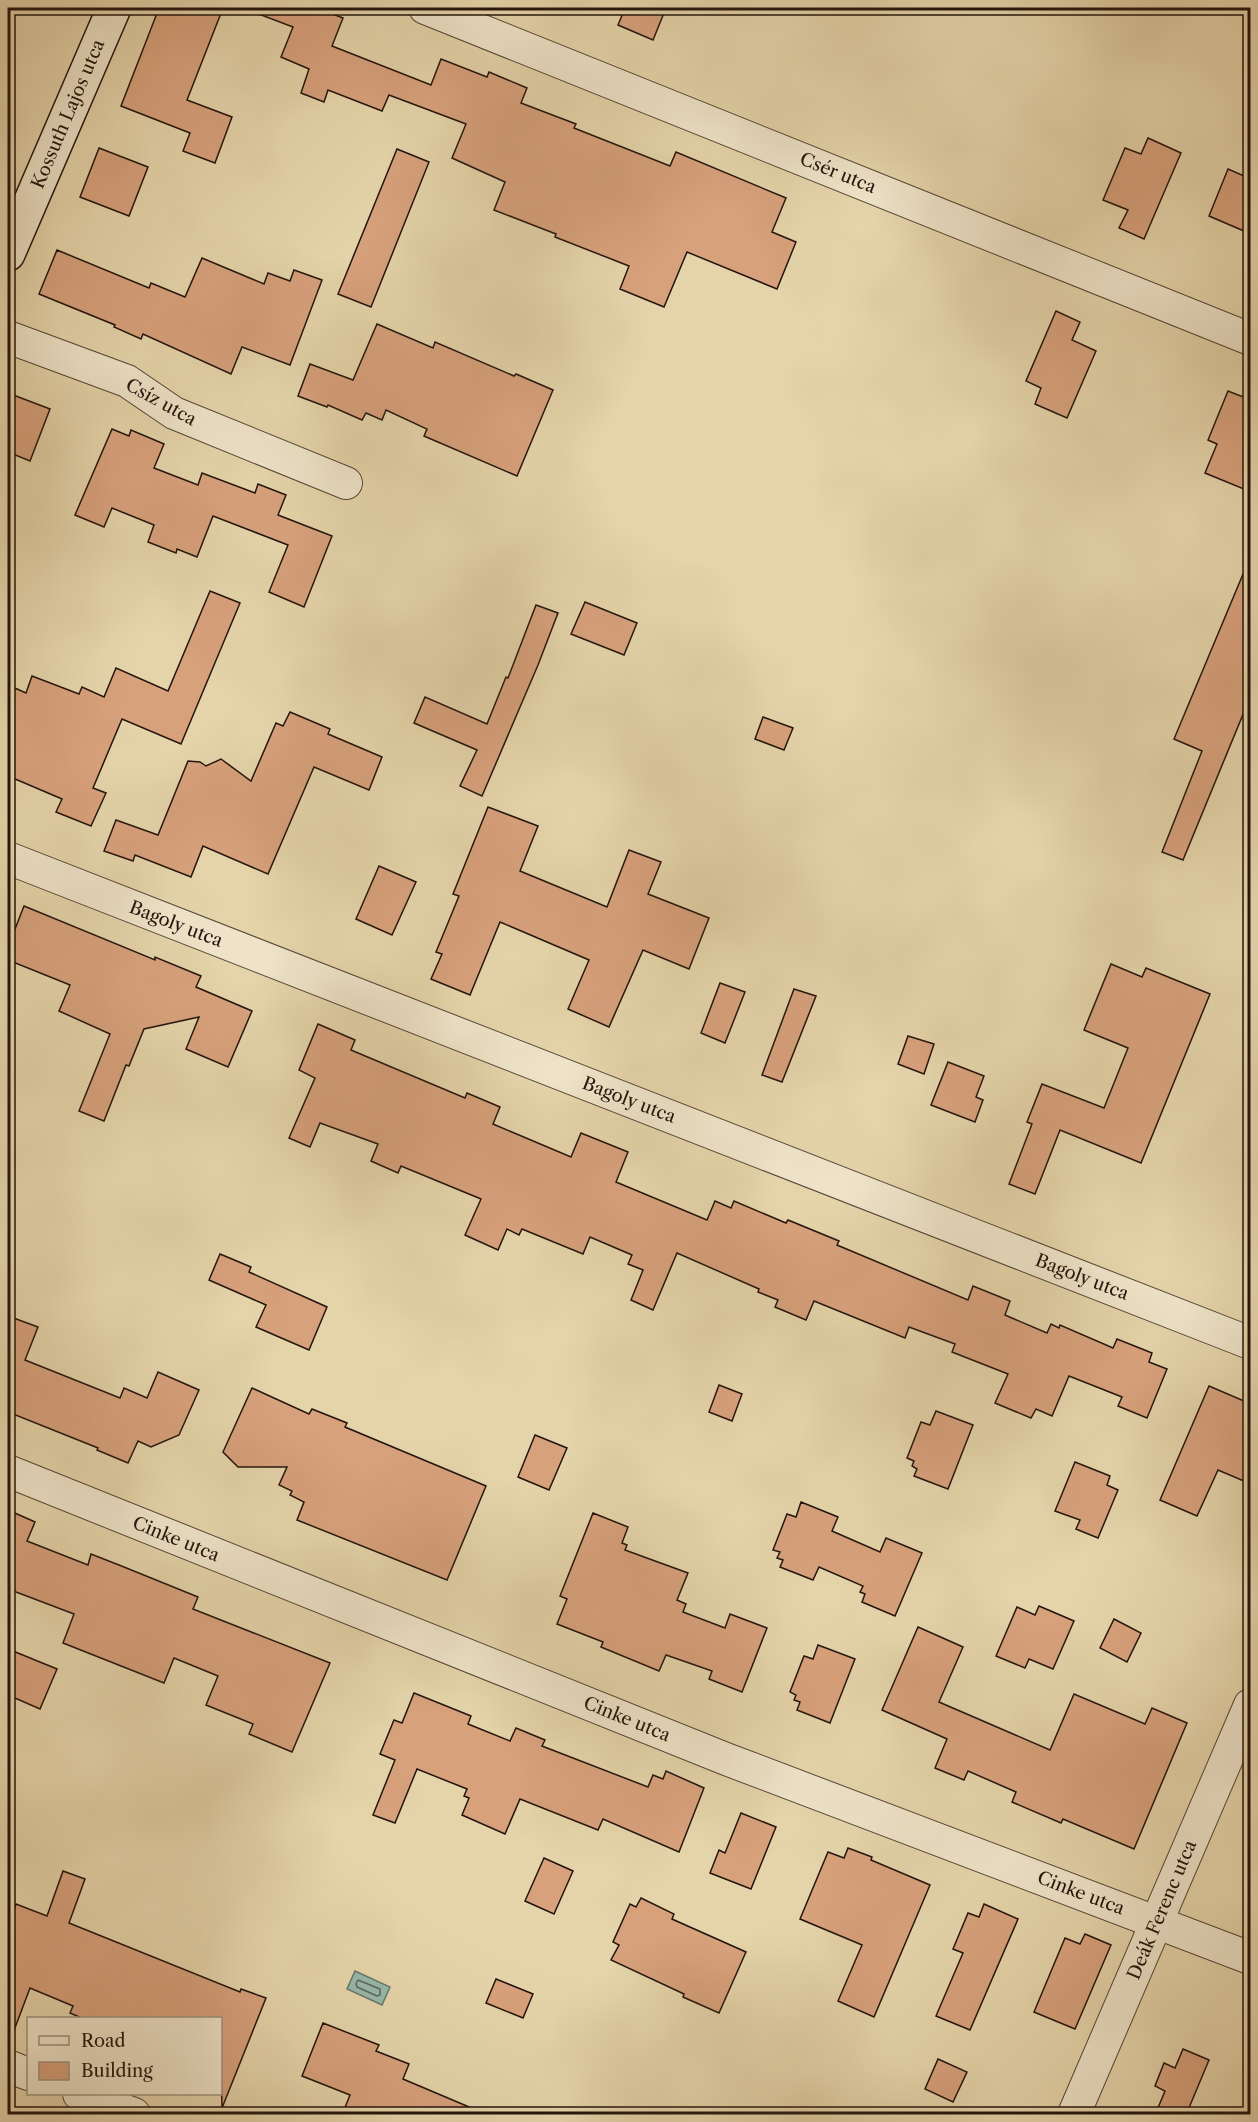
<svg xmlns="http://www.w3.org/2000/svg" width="1258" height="2122" font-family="'Libre Caslon Text',serif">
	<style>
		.water { fill: #96b8aa; stroke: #68776b; stroke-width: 1.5 }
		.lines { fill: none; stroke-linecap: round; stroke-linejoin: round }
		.shore { stroke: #5c665c; stroke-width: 1.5 }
		.building { fill: #d7a17c; stroke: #23150d; stroke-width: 1.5 }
		.street-casing { stroke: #544534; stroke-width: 34 }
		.secondary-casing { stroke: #23150d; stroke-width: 36 }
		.street { stroke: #eee3c8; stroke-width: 32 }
		.secondary { stroke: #eee3c8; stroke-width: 33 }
		.labels { text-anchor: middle; stroke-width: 4.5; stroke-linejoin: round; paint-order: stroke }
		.street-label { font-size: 18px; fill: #23150d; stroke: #eee3c8 }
	</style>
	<rect width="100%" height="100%" fill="#e5d4aa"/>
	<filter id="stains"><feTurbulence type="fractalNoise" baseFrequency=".00333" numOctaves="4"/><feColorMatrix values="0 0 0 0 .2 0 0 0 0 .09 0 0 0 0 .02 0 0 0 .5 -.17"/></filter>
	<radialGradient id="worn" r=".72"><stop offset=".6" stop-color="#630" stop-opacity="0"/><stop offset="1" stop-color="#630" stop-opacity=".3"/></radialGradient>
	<polygon class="water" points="355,1971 390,1987 382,2005 347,1989"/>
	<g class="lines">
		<polygon class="shore" points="358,1980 380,1989 380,1995 377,1996 357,1987 356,1984"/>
	</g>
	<g class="building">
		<polygon points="159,8 223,8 187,100 232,117 215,163 183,151 190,133 121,106"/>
		<polygon points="248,8 317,8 343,18 332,46 431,85 441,59 487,77 489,72 527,88 521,103 576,124 574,128 670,166 676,152 786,198 772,232 796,242 777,289 687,252 664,307 620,289 629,266 555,237 556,234 494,210 505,182 452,158 466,124 389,95 382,111 328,90 324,102 301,93 309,69 281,57 293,27 248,10"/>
		<polygon points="625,8 666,8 653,40 618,25"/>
		<polygon points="1148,138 1181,153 1144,239 1119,228 1128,210 1103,200 1125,148 1141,154"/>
		<polygon points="99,148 148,167 129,216 80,197"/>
		<polygon points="397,149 429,162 371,307 338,294"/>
		<polygon points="1228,169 1251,179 1251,234 1209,216"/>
		<polygon points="57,250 149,288 151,283 185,297 202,258 264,284 268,273 290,281 294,270 322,280 290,365 242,347 231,374 143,334 141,339 114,327 115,325 39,294"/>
		<polygon points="1056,311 1080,322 1072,340 1096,351 1067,418 1035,404 1041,388 1026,381"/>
		<polygon points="377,324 433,348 435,342 514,376 516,374 553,390 517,476 424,436 427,429 386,410 382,420 366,413 362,420 328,405 327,407 298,396 310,364 353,380"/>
		<polygon points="1228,391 1251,400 1251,492 1205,473 1217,444 1208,440"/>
		<polygon points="8,393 50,409 30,461 8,452"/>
		<polygon points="112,429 129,436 131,430 164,444 154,468 198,485 202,473 255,493 258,484 286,495 278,515 332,536 304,607 269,592 288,545 213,516 197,557 177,549 176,553 148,542 154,525 112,508 104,527 75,515"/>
		<polygon points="1251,555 1251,695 1183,860 1162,852 1202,751 1174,739"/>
		<polygon points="210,591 240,603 181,744 122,719 93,788 106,793 91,826 56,812 62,799 8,776 8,685 26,693 32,676 79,694 82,687 104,697 116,668 168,691"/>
		<polygon points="585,602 637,623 624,655 571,634"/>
		<polygon points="536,605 558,613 538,665 482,796 460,786 477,750 414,723 425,697 487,724 506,677 508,678"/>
		<polygon points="290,712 330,729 328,734 382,757 369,790 314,767 268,874 203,846 191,877 135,855 133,861 104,851 116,820 158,835 188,761 200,762 206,766 221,759 251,781 276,723 283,726"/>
		<polygon points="763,717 793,728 784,750 755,739"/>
		<polygon points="488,807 538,826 520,871 607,907 629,850 661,862 648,894 709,918 689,969 643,950 609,1027 568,1009 589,960 500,922 470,995 431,979 442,954 436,952 459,896 453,894"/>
		<polygon points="379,866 416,882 392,935 356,919"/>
		<polygon points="24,906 155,960 155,957 201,976 196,987 252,1011 228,1067 186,1049 199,1017 144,1029 129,1066 126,1065 104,1121 79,1111 110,1034 59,1011 70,985 8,960 8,947"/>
		<polygon points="1111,964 1142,977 1146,968 1210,994 1141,1163 1060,1130 1035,1194 1009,1184 1032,1124 1027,1122 1042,1084 1104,1108 1128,1048 1084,1030"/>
		<polygon points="720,983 745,992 725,1043 701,1033"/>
		<polygon points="794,989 816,996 782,1082 762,1075"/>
		<polygon points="318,1024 355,1040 351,1050 465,1098 467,1093 500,1107 493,1124 571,1157 581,1133 628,1152 616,1182 707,1220 715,1201 731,1208 734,1201 786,1223 788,1220 839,1241 837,1245 968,1300 973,1286 1010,1301 1005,1315 1047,1333 1051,1324 1059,1328 1060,1325 1113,1348 1117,1339 1152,1353 1149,1362 1167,1369 1147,1418 1118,1406 1122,1397 1069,1376 1052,1416 1036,1409 1031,1418 995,1403 1008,1374 952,1352 955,1344 909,1327 905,1338 814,1301 806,1320 775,1307 778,1300 758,1292 759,1289 677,1253 653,1310 631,1300 643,1270 628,1264 632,1255 590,1237 583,1254 522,1229 519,1235 507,1229 498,1250 465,1235 481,1199 401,1166 398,1173 371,1161 378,1144 320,1123 310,1147 289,1138 315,1078 299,1070"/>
		<polygon points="908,1036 934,1044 924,1074 898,1064"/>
		<polygon points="948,1062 984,1076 976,1097 983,1100 975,1122 931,1105"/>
		<polygon points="220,1254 251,1267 249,1272 327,1307 309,1350 256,1327 266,1305 209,1280"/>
		<polygon points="8,1316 38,1327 25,1360 120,1398 124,1388 147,1398 158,1372 199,1390 179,1435 151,1447 138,1441 128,1463 97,1450 98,1448 8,1412"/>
		<polygon points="719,1385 742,1394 732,1421 709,1412"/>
		<polygon points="1209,1386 1251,1404 1251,1484 1218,1470 1197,1516 1160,1500"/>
		<polygon points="252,1388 309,1414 312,1409 347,1423 345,1427 486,1486 447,1580 297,1520 304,1502 290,1495 292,1491 279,1485 287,1467 238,1467 223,1452"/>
		<polygon points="936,1411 973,1425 948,1489 914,1476 917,1469 912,1466 914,1461 907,1458 921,1422 930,1425"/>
		<polygon points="535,1435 567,1448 549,1490 518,1477"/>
		<polygon points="1075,1462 1110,1476 1107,1485 1118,1490 1098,1538 1076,1529 1080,1520 1055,1511"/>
		<polygon points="801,1502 838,1517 832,1531 880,1552 886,1538 922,1553 895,1616 862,1602 865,1594 860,1592 863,1586 819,1567 813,1580 780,1567 783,1560 777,1558 780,1552 773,1550 787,1514 796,1517"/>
		<polygon points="8,1510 35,1522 27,1541 88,1565 91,1554 119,1565 198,1597 193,1609 330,1663 292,1752 249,1734 253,1724 206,1705 218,1676 174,1658 164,1683 63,1643 74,1614 8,1589"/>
		<polygon points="593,1513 628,1527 622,1543 627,1545 625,1550 688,1573 677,1600 686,1604 683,1612 725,1628 730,1614 767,1628 742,1692 709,1679 712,1671 666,1655 659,1671 601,1647 603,1642 557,1624 567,1599 560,1596"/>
		<polygon points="1039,1606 1074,1621 1053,1669 1029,1659 1025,1668 996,1656 1017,1607 1035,1615"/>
		<polygon points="1114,1619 1141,1633 1127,1662 1100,1648"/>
		<polygon points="918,1627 963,1647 939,1702 1050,1750 1074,1694 1145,1724 1152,1708 1187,1723 1134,1849 1063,1819 1061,1823 1012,1802 1016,1792 968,1771 964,1780 935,1768 947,1739 882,1710"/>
		<polygon points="818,1645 855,1659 830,1723 797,1710 800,1702 794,1700 796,1695 790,1692 804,1656 813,1659"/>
		<polygon points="8,1649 57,1669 40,1709 8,1695"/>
		<polygon points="414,1693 471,1716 468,1724 510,1741 516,1728 545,1740 542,1746 648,1787 653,1775 663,1779 666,1771 704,1788 679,1852 603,1819 598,1830 520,1799 505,1834 462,1815 469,1798 464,1796 467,1789 417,1769 395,1823 373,1815 395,1760 380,1754 394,1720 402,1723"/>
		<polygon points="741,1813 776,1827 751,1889 710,1873 719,1850 725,1853"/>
		<polygon points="848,1848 872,1857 871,1860 930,1885 874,2017 838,2001 862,1945 800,1919 828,1852 844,1858"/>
		<polygon points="544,1858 573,1871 554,1914 525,1901"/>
		<polygon points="63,1871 85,1879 69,1923 240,1992 241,1989 266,1998 222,2108 220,2019 84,2019 70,2013 73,2006 30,1988 10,2041 8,2041 8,1928 16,1904 47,1916"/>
		<polygon points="641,1898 674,1914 672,1919 746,1952 719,2013 683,1997 684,1994 611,1960 619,1945 613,1942 630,1904 636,1907"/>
		<polygon points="984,1904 1018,1919 970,2030 936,2016 963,1953 953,1949 968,1913 979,1917"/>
		<polygon points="1085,1934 1111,1945 1075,2029 1034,2012 1065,1938 1080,1944"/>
		<polygon points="496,1979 533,1994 523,2018 486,2003"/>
		<polygon points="323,2023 379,2045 376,2051 409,2064 403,2079 488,2115 342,2115 350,2095 302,2076"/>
		<polygon points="1183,2049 1209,2060 1186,2115 1155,2115 1165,2091 1155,2086 1164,2063 1175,2068"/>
		<polygon points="938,2059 967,2072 953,2102 925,2089"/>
	</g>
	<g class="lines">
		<g class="street-casing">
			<g id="street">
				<polyline points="425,8 1250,339"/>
				<polyline points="8,337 127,381 174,413 346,483"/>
				<polyline points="8,858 1250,1343"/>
				<polyline points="8,1471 726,1759 1250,1958"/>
				<polyline points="8,2066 28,2074"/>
				<polyline points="79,2094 134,2114"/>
				<polyline points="1074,2114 1250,1705"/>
			</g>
		</g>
		<g class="secondary-casing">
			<polyline id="secondary" points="8,254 114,8"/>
		</g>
		<use href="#street" class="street"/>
		<use href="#secondary" class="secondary"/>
	</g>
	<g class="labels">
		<g class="street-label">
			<text transform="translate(68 114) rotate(-67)" y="6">Kossuth Lajos utca</text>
			<text transform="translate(838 173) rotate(22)" y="6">Csér utca</text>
			<text transform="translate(161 402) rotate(29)" y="6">Csíz utca</text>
			<text transform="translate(176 924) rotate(21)" y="6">Bagoly utca</text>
			<text transform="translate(629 1100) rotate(21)" y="6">Bagoly utca</text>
			<text transform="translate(1082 1277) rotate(21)" y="6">Bagoly utca</text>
			<text transform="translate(176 1539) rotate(22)" y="6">Cinke utca</text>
			<text transform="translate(627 1719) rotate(22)" y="6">Cinke utca</text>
			<text transform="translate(1081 1893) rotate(21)" y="6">Cinke utca</text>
			<text transform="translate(1162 1910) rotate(-67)" y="6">Deák Ferenc utca</text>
		</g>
	</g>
	<rect width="1258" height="2122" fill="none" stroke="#e5d4aa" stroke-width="30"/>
	<rect x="9" y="9" width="1240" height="2104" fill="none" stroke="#23150d" stroke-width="3"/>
	<rect x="15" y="15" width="1228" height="2092" fill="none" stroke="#23150d" stroke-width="1.5"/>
	<rect x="27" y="2017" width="195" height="78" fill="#eee3c8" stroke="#9d917d" stroke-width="1.5"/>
	<rect x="39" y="2036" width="30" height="9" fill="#eee3c8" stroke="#9d917d" stroke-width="1.5"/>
	<text x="81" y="2047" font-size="18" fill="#23150d">Road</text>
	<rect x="39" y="2062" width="30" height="18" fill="#d7a17c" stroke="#9d917d" stroke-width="1.5"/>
	<text x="81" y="2077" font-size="18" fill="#23150d">Building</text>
	<rect width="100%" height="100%" filter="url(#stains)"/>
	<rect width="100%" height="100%" fill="url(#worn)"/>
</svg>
